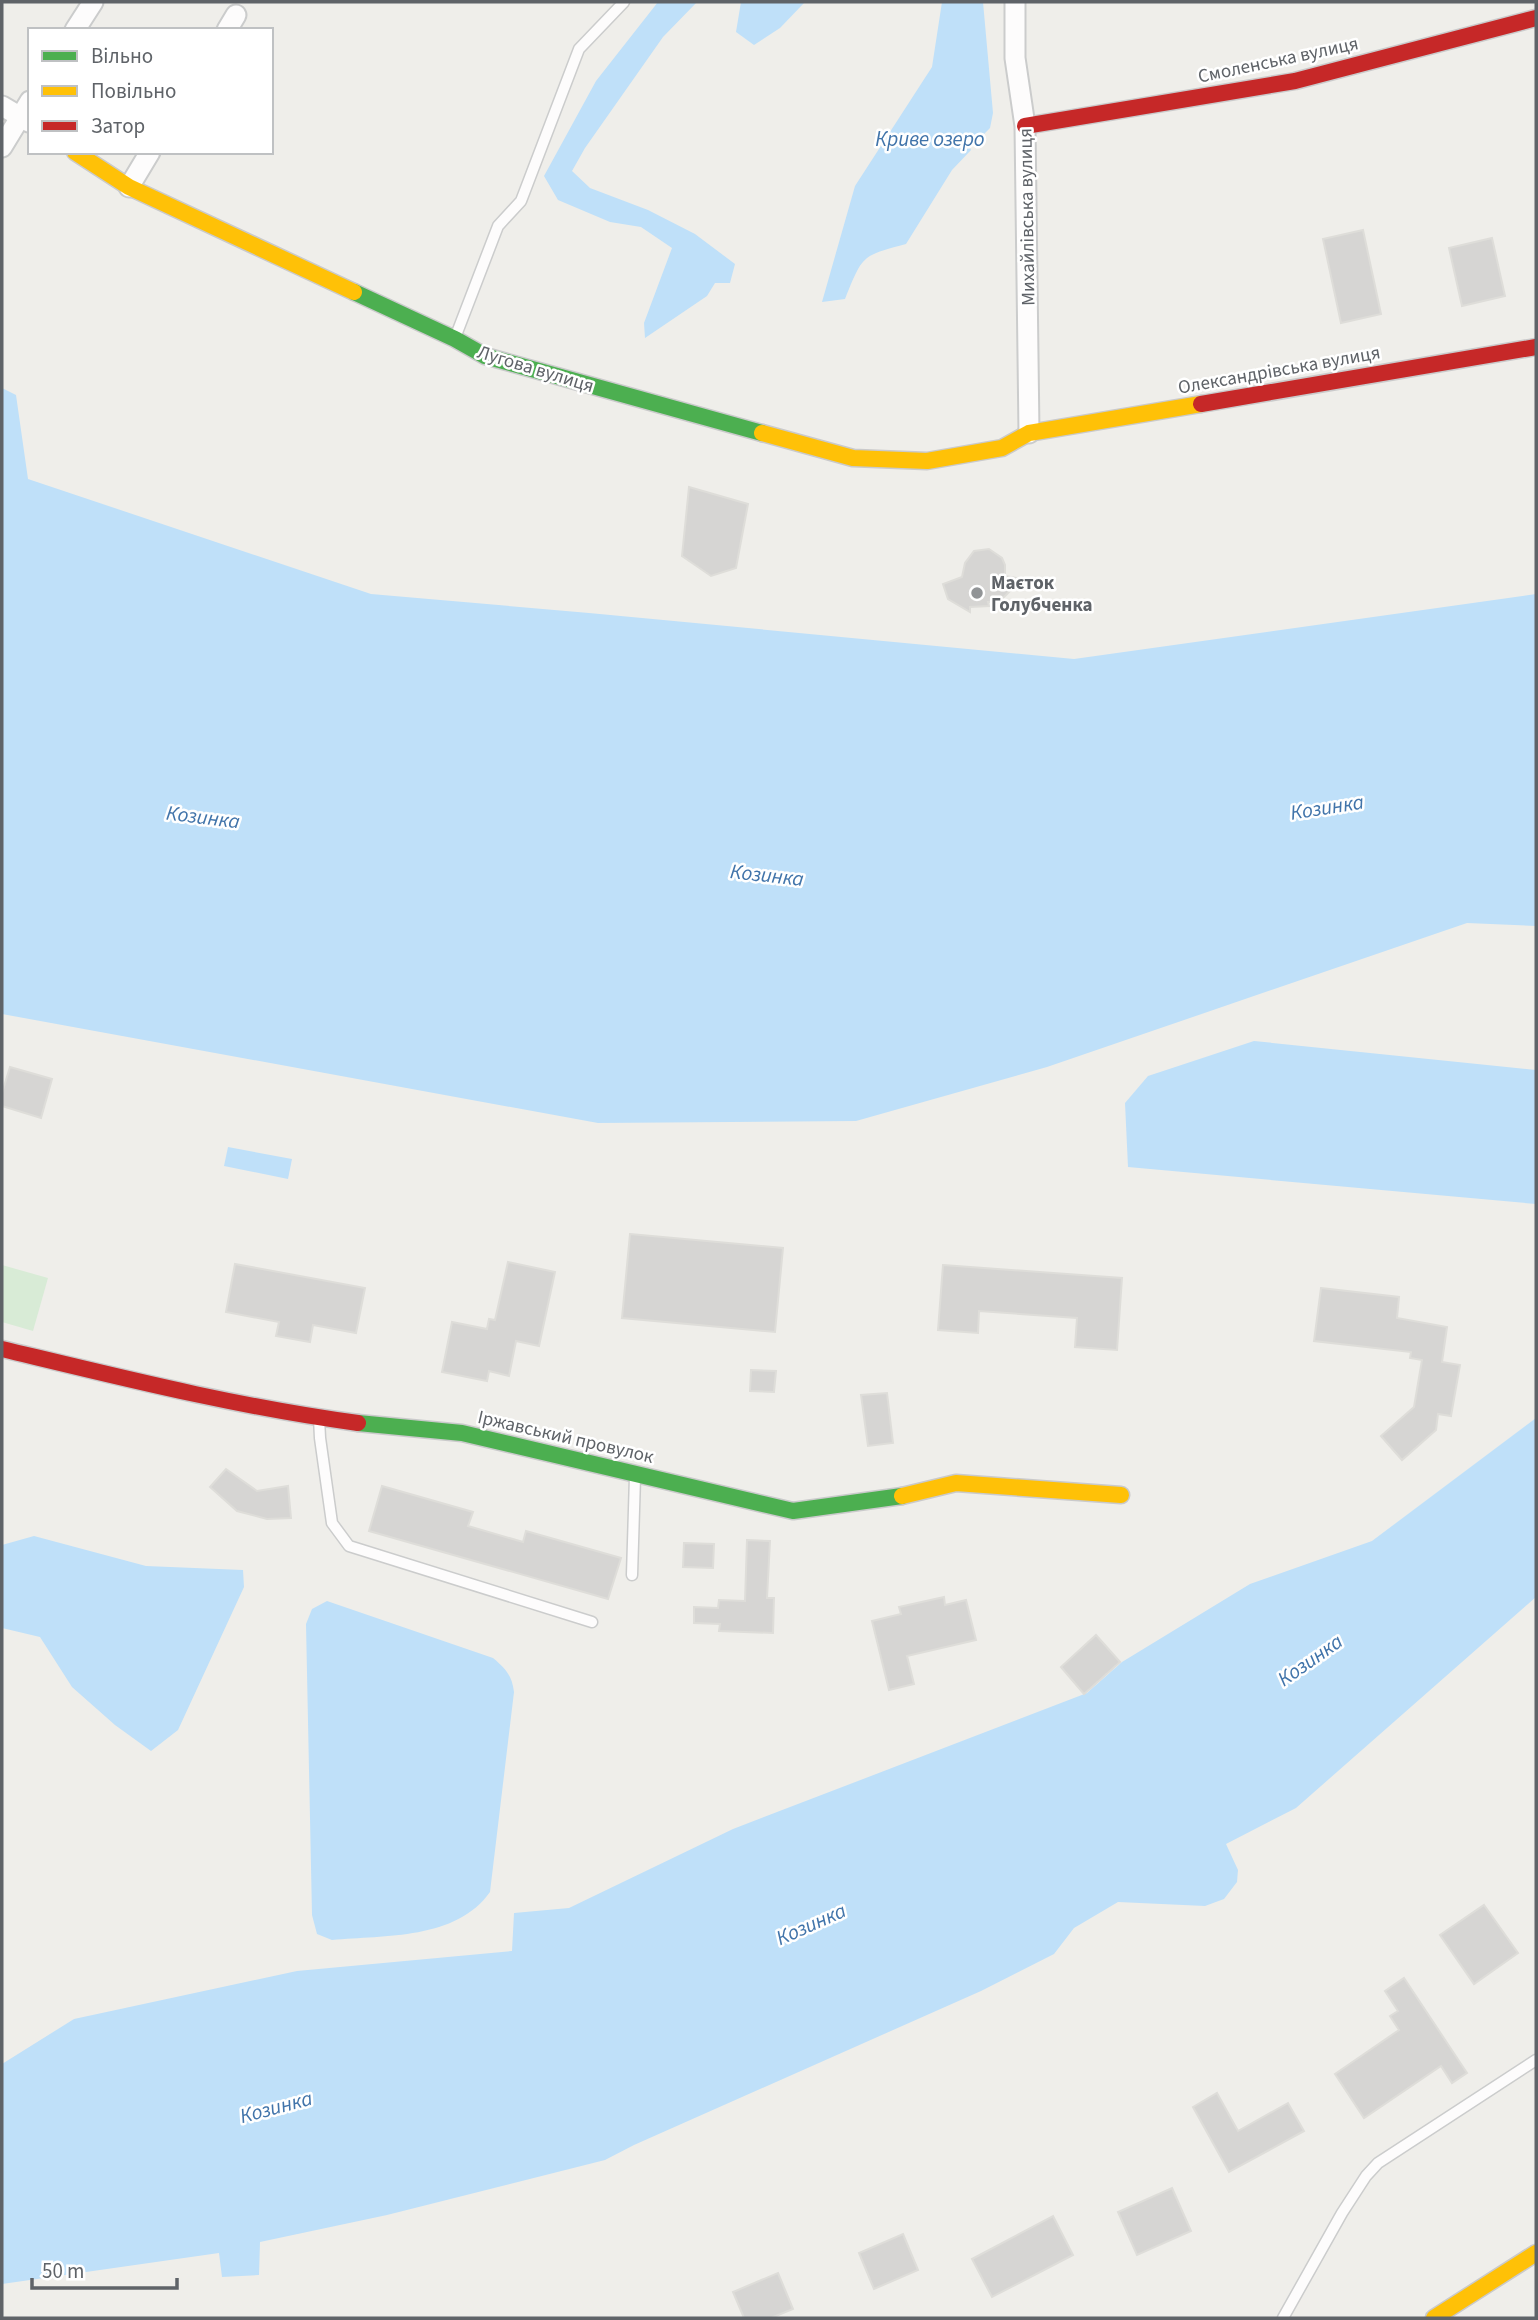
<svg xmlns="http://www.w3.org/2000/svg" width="1538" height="2320" font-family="'Source Sans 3',sans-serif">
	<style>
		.green { fill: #d8ebd6 }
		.water { fill: #bfe0f9 }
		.building { fill: #d6d5d3; stroke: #deddd9; stroke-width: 2 }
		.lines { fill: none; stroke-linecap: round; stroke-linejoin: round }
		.lane-casing { stroke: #cbcccc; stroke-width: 13 }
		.street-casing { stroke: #cbcccc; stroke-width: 23 }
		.fast-casing { stroke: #cacacb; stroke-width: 19 }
		.slow-casing { stroke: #cacacb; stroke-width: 19 }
		.jam-casing { stroke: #cacacb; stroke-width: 19 }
		.lane { stroke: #fdfcfc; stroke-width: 10 }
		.street { stroke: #fdfcfc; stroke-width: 19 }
		.fast { stroke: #4caf50; stroke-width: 16 }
		.slow { stroke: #ffc107; stroke-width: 16 }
		.jam { stroke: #c62828; stroke-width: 16 }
		.poi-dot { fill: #919496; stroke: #fff; stroke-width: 2.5 }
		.labels { text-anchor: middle; stroke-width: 5; stroke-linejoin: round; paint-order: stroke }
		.street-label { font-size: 19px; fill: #5f6368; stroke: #fff }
		.poi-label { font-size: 19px; font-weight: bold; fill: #5f6368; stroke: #fff; text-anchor: start }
		.water-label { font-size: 21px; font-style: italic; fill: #4174aa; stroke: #fff }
	</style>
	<rect width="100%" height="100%" fill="#efeeea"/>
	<polygon class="green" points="2,1265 48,1278 33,1331 2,1322"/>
	<g class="water">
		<polygon points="658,2 697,2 663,37 585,148 572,171 590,188 648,210 695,234 735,264 730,283 715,283 707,296 645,338 644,323 672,248 641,227 610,222 558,200 544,176 596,81"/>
		<polygon points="741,2 805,2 780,28 754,45 736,32"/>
		<path d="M942,2H983L993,113L990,128L981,137L970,136L967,141L971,150L952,170L906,244C861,256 863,255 845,299L822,302L855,186L932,67Z"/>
		<polygon points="2,388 16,395 28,479 371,594 589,613 1074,659 1536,594 1536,926 1467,923 1047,1067 856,1121 598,1123 2,1014"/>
		<polygon points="1254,1041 1536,1070 1536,1204 1128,1167 1125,1103 1148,1076"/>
		<polygon points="228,1147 292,1159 288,1179 224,1166"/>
		<polygon points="1536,1418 1536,1597 1296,1808 1226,1844 1238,1870 1237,1882 1224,1899 1205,1906 1118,1902 1074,1928 1054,1954 981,1991 634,2145 605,2160 387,2215 260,2242 259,2275 222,2277 219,2253 2,2284 2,2064 74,2019 297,1971 512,1951 514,1913 569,1908 733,1829 1087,1693 1122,1662 1250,1584 1372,1541"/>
		<polygon points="34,1536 146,1566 243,1570 244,1587 178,1730 151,1751 115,1725 72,1687 40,1637 2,1628 2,1545"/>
		<path d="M327,1601L493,1658C505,1668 512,1675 514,1692L490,1892C456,1940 385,1935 332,1940L317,1934L312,1915L306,1624L312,1609Z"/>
	</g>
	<g class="building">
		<polygon points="1363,230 1381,314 1341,323 1323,239"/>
		<polygon points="1492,238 1505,296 1462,306 1449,248"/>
		<polygon points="689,487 748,504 736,568 711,576 682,556"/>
		<polygon points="989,549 1002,558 1005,565 1005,576 1022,579 999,602 988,602 989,606 970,607 970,612 948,599 943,584 962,577 965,563 974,551"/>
		<polygon points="10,1067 52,1079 41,1118 2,1106 2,1093"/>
		<polygon points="630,1234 783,1248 775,1332 622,1318"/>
		<polygon points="508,1262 555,1272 539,1346 516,1341 509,1376 489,1371 487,1381 442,1372 452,1322 487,1329 489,1319 495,1320"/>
		<polygon points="235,1264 365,1288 356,1333 313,1325 310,1342 276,1336 279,1322 226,1312"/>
		<polygon points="943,1265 1122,1278 1117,1350 1075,1347 1077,1318 979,1311 978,1333 938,1330"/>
		<polygon points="1321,1288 1399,1297 1397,1318 1447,1327 1442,1362 1460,1365 1451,1416 1438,1414 1436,1430 1402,1460 1381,1436 1414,1407 1422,1360 1410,1358 1411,1352 1314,1341"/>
		<polygon points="751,1370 776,1371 774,1392 750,1391"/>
		<polygon points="887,1393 893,1443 868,1446 861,1395"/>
		<polygon points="226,1469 257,1491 288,1486 291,1518 267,1519 237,1511 210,1487"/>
		<polygon points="382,1486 473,1512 468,1526 523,1542 526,1531 621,1558 608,1599 369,1531"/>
		<polygon points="747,1540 770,1541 767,1598 774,1598 773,1633 719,1631 720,1624 694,1623 694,1607 718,1608 719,1600 745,1601"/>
		<polygon points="684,1543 714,1544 713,1568 683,1567"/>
		<polygon points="944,1597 945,1605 966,1600 976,1640 907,1656 914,1684 889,1690 872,1621 901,1614 899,1607"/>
		<polygon points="1096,1635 1120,1662 1084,1694 1061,1667"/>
		<polygon points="1484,1905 1518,1953 1474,1984 1440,1935"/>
		<polygon points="1404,1978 1467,2073 1452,2083 1441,2066 1364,2118 1335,2074 1399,2030 1390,2016 1398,2011 1385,1991"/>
		<polygon points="1217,2093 1238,2131 1288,2103 1304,2131 1229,2172 1193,2107"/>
		<polygon points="1172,2188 1191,2231 1137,2255 1118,2212"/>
		<polygon points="1053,2216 1073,2255 992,2297 972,2259"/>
		<polygon points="903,2234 918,2270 874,2289 859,2253"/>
		<polygon points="778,2273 793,2309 771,2318 744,2318 733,2292"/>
	</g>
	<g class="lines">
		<g class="lane-casing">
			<g id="lane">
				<polyline points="455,338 498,226 521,201 579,49 624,2"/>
				<polyline points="319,1418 320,1438 332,1523 349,1546 592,1622"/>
				<polyline points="632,1575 635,1477"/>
				<polyline points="1283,2318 1342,2213 1366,2176 1378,2163 1536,2060"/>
			</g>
		</g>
		<g class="street-casing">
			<g id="street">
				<polyline points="1015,2 1015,58 1025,126 1029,433"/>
				<polyline points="75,30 93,2"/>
				<polyline points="227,30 236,15"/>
				<polyline points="2,106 29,122"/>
				<polyline points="2,147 30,101"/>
				<polyline points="129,187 150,152"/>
			</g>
		</g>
		<g class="fast-casing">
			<g id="fast">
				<polyline points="354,292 455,339 485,356 762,433"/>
				<polyline points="358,1423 462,1433 793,1511 902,1496"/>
			</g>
		</g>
		<g class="slow-casing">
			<g id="slow">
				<polyline points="75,152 129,187 354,292"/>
				<polyline points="762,433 853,458 927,461 1002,448 1029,433 1201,404"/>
				<polyline points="902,1496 956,1483 1121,1495"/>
				<polyline points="1434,2318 1536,2253"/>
			</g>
		</g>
		<g class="jam-casing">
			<g id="jam">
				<polyline points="1025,126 1295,81 1536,18"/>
				<polyline points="1201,404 1536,347"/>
				<path d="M2,1349C119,1377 238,1407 358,1423"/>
			</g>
		</g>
		<use href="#lane" class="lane"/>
		<use href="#street" class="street"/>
		<use href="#fast" class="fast"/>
		<use href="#slow" class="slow"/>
		<use href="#jam" class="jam"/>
	</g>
	<circle class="poi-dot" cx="977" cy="593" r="7"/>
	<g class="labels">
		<g class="street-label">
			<text transform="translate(1278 59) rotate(-12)" y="7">Смоленська вулиця</text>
			<text transform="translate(1026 217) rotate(-91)" y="7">Михайлівська вулиця</text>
			<text transform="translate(536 368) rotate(17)" y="7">Лугова вулиця</text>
			<text transform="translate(1279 369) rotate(-10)" y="7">Олександрівська вулиця</text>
			<text transform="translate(566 1436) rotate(13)" y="7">Іржавський провулок</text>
		</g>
		<g class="poi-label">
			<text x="991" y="589">Маєток<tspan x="991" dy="22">Голубченка</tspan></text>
		</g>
		<g class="water-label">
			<text x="930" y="146">Криве озеро</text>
			<text transform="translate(1327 807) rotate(-9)" y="7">Козинка</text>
			<text transform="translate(203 817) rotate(7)" y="7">Козинка</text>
			<text transform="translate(767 875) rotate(6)" y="7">Козинка</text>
			<text transform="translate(1310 1660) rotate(-35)" y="7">Козинка</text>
			<text transform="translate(811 1924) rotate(-24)" y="7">Козинка</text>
			<text transform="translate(276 2107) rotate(-15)" y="7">Козинка</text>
		</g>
	</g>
	<rect width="1538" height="2320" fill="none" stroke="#5f6368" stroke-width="7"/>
	<rect x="28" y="28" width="245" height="126" fill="#ffffff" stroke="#bfc1c3" stroke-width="2"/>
	<rect x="42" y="51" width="35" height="10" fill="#4caf50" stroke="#bfc1c3" stroke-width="2"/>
	<text x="91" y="63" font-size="21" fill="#5f6368">Вільно</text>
	<rect x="42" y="86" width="35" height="10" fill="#ffc107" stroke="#bfc1c3" stroke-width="2"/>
	<text x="91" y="98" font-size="21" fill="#5f6368">Повільно</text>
	<rect x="42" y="121" width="35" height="10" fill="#c62828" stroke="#bfc1c3" stroke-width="2"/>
	<text x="91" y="133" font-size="21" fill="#5f6368">Затор</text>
	<path d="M32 2278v10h145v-10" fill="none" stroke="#5f6368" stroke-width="3.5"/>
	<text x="42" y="2278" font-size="21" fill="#5f6368" stroke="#ffffff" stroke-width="5" paint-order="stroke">50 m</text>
</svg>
